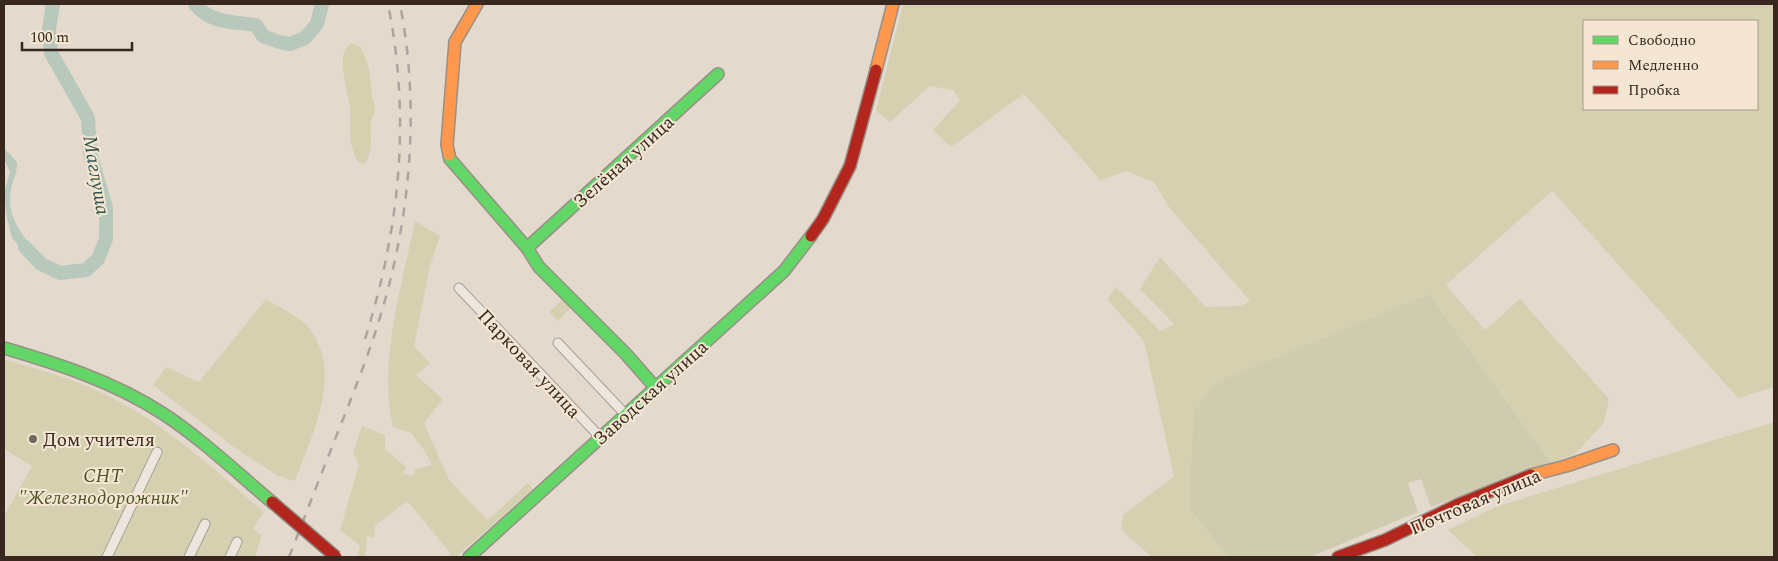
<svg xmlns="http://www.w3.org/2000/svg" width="1778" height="561" font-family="Spectral,serif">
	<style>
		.green { fill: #d5d1b0; fill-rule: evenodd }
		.cemetery { fill: #cfcbaf }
		.water { fill: #b8c8bc }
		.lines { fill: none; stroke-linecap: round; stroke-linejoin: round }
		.river { stroke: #b8c8bc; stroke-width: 14 }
		.street-casing { stroke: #a89f96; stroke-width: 11 }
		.fast-casing { stroke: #988f86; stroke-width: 14 }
		.slow-casing { stroke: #988f86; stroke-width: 14 }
		.jam-casing { stroke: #988f86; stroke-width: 14 }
		.street { stroke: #ece6df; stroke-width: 9 }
		.fast { stroke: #63d668; stroke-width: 11 }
		.slow { stroke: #ff974d; stroke-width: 11 }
		.jam { stroke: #b3261e; stroke-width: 11 }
		.rail { stroke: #aba59f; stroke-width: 2.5; stroke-dasharray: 9 9; stroke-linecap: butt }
		.jam-bridge-casing { stroke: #8e857d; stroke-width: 14; stroke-linecap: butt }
		.jam-bridge { stroke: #b3261e; stroke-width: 11 }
		.poi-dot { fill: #73665b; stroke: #f4e6d3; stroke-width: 2 }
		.labels { text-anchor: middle; stroke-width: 4; stroke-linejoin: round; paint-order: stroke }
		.street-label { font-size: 19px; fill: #37271e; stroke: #f4e6d3 }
		.poi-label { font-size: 19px; fill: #37271e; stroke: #f4e6d3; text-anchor: start }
		.park-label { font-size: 19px; font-style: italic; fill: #4d5226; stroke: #f4e6d3 }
		.water-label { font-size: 20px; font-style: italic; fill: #2e564f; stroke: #f4e6d3 }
	</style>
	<rect width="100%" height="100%" fill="#e3dacd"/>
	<g class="green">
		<path d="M903,4H1774V387L1738,398L1552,191L1446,285L1485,330L1520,299L1609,399L1604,423L1574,455L1551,463L1429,294L1189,508L1228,557H1152L1121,530L1123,515L1174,476L1144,341L1107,299L1116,287L1160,331L1174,324L1140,289L1160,257L1206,307L1240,306L1250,301L1169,207L1154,182L1126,171L1100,181L1090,168L1024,94L951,147L933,130L960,100L953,90L930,86L890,122L876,111ZM1584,21H1757V109H1584Z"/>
		<path d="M351,43L360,47C371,66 370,75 372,96C373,101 376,106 375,111C374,115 371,119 371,123C370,137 374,152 364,164L358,162C347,141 351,130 350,108C348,92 342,77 343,61C343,53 345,48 351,43Z"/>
		<path d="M415,221L440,236L430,266L414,346L430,363L416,375L443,399L424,423L449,480L488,520L528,483L533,489L456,557H447L451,554L407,501L375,526L374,538L367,536L365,557H357L360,546L340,530L359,464L353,454L362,426L385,435V449L406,467L404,474L413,476L415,469L432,465L426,453L411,433L393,427C378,363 402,284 415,221Z"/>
		<polygon points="564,298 572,307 558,321 549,312"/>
		<path d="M266,299C278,307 295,314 305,324C347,367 312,435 295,481L278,476L239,451L153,385L166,367L199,382Z"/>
		<path d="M4,359C35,369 68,377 98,391C160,419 213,468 264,512L253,529L262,535L255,557H4V516L32,466L4,449Z"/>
		<polygon points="1774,422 1774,557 1477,557 1448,530 1498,506"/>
	</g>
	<polygon class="cemetery" points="1429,294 1551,463 1431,507 1421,479 1408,483 1418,512 1310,557 1228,557 1189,508 1194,412 1215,383"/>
	<path class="water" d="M4,149L11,155L17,163C17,174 13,179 11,189C5,215 23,239 41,255L33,262L12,238L7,218L4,194L10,172L4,159Z"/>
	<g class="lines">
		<g class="river">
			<path d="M195,4C209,23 235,22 256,25L263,36L279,42L290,44L305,38L317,24L322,4"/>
			<polyline points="25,247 41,264 60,273 86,270 98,259 106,239 106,208 90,153 88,118 51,53 49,29 53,4"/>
		</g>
		<g class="street-casing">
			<g id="street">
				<polyline points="459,288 600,437"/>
				<polyline points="558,343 625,414"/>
				<polyline points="107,557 157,452"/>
				<polyline points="189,557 205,524"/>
				<polyline points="230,557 237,542"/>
			</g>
		</g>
		<g class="fast-casing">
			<g id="fast">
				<polyline points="449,155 450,159 527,248 539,267 625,353 655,387"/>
				<polyline points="527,248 718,74"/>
				<path d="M4,348C59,364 114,382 162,413C202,439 236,472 272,502"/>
				<polyline points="469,557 784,271 811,236"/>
			</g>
		</g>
		<g class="slow-casing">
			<g id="slow">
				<polyline points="876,70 893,4"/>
				<polyline points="449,155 447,145 455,42 477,4"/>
				<polyline points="1531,475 1566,466 1613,450"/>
			</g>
		</g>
		<g class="jam-casing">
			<g id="jam">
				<polyline points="811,236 823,219 850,166 876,70"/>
				<polyline points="1338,557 1385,540 1459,504 1531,475"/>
			</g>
		</g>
		<use href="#street" class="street"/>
		<use href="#fast" class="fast"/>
		<use href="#slow" class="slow"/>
		<use href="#jam" class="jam"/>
		<g class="rail">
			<path d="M365,339C400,228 411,118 388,4"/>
			<path d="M289,557C303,522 316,487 330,452C348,406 367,361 381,314C411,214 420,106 400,4"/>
		</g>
		<g class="jam-bridge-casing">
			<polyline id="jam-bridge" points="272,502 336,557"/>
		</g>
		<use href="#jam-bridge" class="jam-bridge"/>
	</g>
	<circle class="poi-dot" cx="33" cy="439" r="5"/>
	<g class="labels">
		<g class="street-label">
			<text transform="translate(623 161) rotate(-42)" y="7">Зелёная улица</text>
			<text transform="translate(530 363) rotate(47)" y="7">Парковая улица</text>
			<text transform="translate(650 392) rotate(-42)" y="7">Заводская улица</text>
			<text transform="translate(1475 501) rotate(-23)" y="7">Почтовая улица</text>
		</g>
		<g class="poi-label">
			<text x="43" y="446">Дом учителя</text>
		</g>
		<g class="park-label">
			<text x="103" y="482">СНТ<tspan x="103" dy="22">"Железнодорожник"</tspan></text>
		</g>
		<g class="water-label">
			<text transform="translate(97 175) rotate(80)" y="7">Маглуша</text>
		</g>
	</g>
	<rect width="1778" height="561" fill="none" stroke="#37271e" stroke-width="10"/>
	<rect x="1583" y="20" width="175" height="90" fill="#f4e6d3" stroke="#a89a8b"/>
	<rect x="1593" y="36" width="25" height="8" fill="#63d668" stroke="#a89a8b"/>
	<text x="1628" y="45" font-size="15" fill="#37271e">Свободно</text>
	<rect x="1593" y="61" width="25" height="8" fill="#ff974d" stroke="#a89a8b"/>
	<text x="1628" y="70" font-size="15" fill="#37271e">Медленно</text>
	<rect x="1593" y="86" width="25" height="8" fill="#b3261e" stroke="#a89a8b"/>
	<text x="1628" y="95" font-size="15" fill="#37271e">Пробка</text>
	<path d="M22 42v8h110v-8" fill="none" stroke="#37271e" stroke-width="2.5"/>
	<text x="30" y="42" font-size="15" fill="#37271e" stroke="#f4e6d3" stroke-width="4" paint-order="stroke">100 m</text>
</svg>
